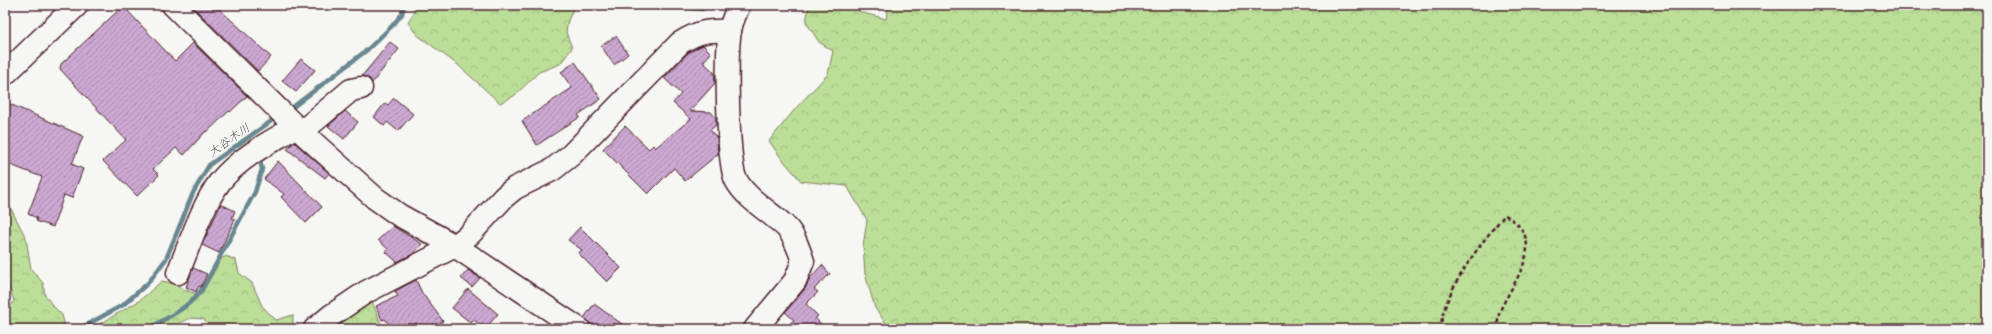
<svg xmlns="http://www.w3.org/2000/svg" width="1992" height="334" font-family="'Balsamiq Sans','Klee One',sans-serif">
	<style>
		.forest { fill: url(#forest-crowns); stroke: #827e62 }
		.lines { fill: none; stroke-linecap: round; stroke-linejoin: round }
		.stream { stroke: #688790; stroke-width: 4.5 }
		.building { fill: url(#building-hatch); stroke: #4a1f2b }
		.minor-casing { stroke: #4a1f2b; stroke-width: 25 }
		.major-casing { stroke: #4a1f2b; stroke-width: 25 }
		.path { stroke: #4a1f2b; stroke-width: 2.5; stroke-dasharray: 4 3; stroke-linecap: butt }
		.minor { stroke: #f6f6f2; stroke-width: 22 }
		.major { stroke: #f6f6f2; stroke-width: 22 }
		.labels { text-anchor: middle; stroke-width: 3; stroke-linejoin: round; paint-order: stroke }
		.water-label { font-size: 12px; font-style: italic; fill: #59535d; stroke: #f6f6f2 }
	</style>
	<defs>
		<pattern id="forest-crowns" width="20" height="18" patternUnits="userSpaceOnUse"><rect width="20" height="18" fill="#bbde98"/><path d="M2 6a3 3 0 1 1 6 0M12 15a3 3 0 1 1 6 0" fill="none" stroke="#a2be83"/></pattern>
		<pattern id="building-hatch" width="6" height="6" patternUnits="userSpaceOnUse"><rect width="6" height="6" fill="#cca9d2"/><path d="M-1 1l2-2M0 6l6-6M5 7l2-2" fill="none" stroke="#a889ab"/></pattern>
	</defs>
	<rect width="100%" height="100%" fill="#f6f6f2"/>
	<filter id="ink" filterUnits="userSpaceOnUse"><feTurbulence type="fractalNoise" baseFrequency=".025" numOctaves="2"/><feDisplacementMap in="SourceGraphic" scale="8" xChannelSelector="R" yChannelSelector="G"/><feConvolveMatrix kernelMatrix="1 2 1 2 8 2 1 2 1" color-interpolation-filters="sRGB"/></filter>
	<g filter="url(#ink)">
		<g class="forest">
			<polygon points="414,5 575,5 568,20 566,32 572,48 560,64 539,72 514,96 500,103 458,65 416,34 408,22 414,12"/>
			<polygon points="809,5 854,5 860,12 886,19 889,5 1987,5 1987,329 890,329 875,308 865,274 863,246 867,220 847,186 801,181 782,159 769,141 796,108 828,74 833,51 819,42 806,22"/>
			<path d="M5,202L9,205L26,238L31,269L43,283L45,295L52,305L62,315L65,327L68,329H8C2,319 8,309 14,301L9,287L5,288Z"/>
			<path d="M226,256L236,260L239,273L252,283L262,306L276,320L293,315V329H210L204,319L191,318L179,323L178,329H91L139,301L162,281C176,283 186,292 201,295L221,259Z"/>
			<polygon points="371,299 381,324 375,329 328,329"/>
		</g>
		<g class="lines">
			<g class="stream">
				<polyline points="668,5 702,9 703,5"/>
				<polyline points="289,110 367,50 392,26 402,14 404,5"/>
				<polyline points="79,329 123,305 148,283 166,259 193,193 209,165 277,117"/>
				<path d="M148,329C168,317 191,307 204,286L255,192L262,169L259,157"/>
			</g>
		</g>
		<g class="building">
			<polygon points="191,5 215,5 271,57 258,71"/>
			<polygon points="123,6 175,61 193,43 247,96 230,112 229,111 207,132 206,131 184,155 176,148 153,169 159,175 137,196 103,161 126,140 60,69 61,64"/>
			<polygon points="616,36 628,54 614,65 601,46"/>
			<polygon points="390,42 399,49 372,83 370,79 362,76"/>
			<polygon points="703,45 711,53 703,62 714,72 715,83 690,111 711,112 716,118 716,125 710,130 717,138 718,154 685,181 674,168 648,194 603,149 625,126 649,149 653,145 655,148 691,119 673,103 681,94 664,78 688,53"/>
			<polygon points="301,59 315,70 296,92 282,81"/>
			<polygon points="575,62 601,99 578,115 580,117 537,145 522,121 572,88 561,72"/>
			<polygon points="394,98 413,114 398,131 387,122 384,126 374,117 385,103 388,105"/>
			<polygon points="5,102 83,136 72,164 83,169 72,198 64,195 53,227 36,221 37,218 28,214 42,177 5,163"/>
			<polygon points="345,111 358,122 344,139 328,126"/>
			<polygon points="294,142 329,173 325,178 287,149"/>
			<polygon points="278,161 322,207 306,223 281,197 284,194 264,179"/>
			<polygon points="221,204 235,211 232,218 235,219 219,253 202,245"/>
			<polygon points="393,226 422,244 413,254 397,262 386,252 388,249 378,240"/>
			<polygon points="580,227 621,268 607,282 578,253 582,250 568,240"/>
			<polygon points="822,265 830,274 814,289 818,292 806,304 818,316 815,318 826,329 796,329 790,323 794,320 785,312 805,289 810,278"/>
			<polygon points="193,268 207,274 201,287 199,286 196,292 186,287"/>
			<polygon points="468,270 480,278 472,287 461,278"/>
			<polygon points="416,280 422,293 443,321 433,329 421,329 416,323 409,329 393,329 385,319 382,320 376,306 398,296 395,291"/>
			<polygon points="468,289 498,314 485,329 474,320 471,323 452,308"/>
			<polygon points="594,304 629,329 594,329 584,318"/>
		</g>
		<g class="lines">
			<g class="minor-casing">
				<g id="minor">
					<polyline points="173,5 296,127 375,198 399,215 455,246 579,329"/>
					<path d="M739,5C736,13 731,22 730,31C726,52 727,164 736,180C747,200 771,212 787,228C795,237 799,250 803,261L795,281L755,329"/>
					<polyline points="300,130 305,129 351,90 361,88"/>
					<path d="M178,273C189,246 202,206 219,183C236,160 271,141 296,127"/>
					<path d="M315,329L332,315L366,292L455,246L470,234L504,197L515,188L552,170L571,155L680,43C699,31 708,30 730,31"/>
				</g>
			</g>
			<g class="major-casing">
				<polyline id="major" points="5,74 77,5"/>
			</g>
			<path class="path" d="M1441,329C1440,296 1483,239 1505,215C1550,241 1514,279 1500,311C1498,316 1498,323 1497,329"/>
			<use href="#minor" class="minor"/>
			<use href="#major" class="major"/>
		</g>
	</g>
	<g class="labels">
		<g class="water-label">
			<text transform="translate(229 140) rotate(-35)" y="4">大谷木川</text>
		</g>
	</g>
	<rect width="1992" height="334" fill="none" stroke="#f6f6f2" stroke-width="20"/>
	<rect x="10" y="10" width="1972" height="314" fill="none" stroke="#4a1f2b" stroke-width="1.5" filter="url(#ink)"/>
</svg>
